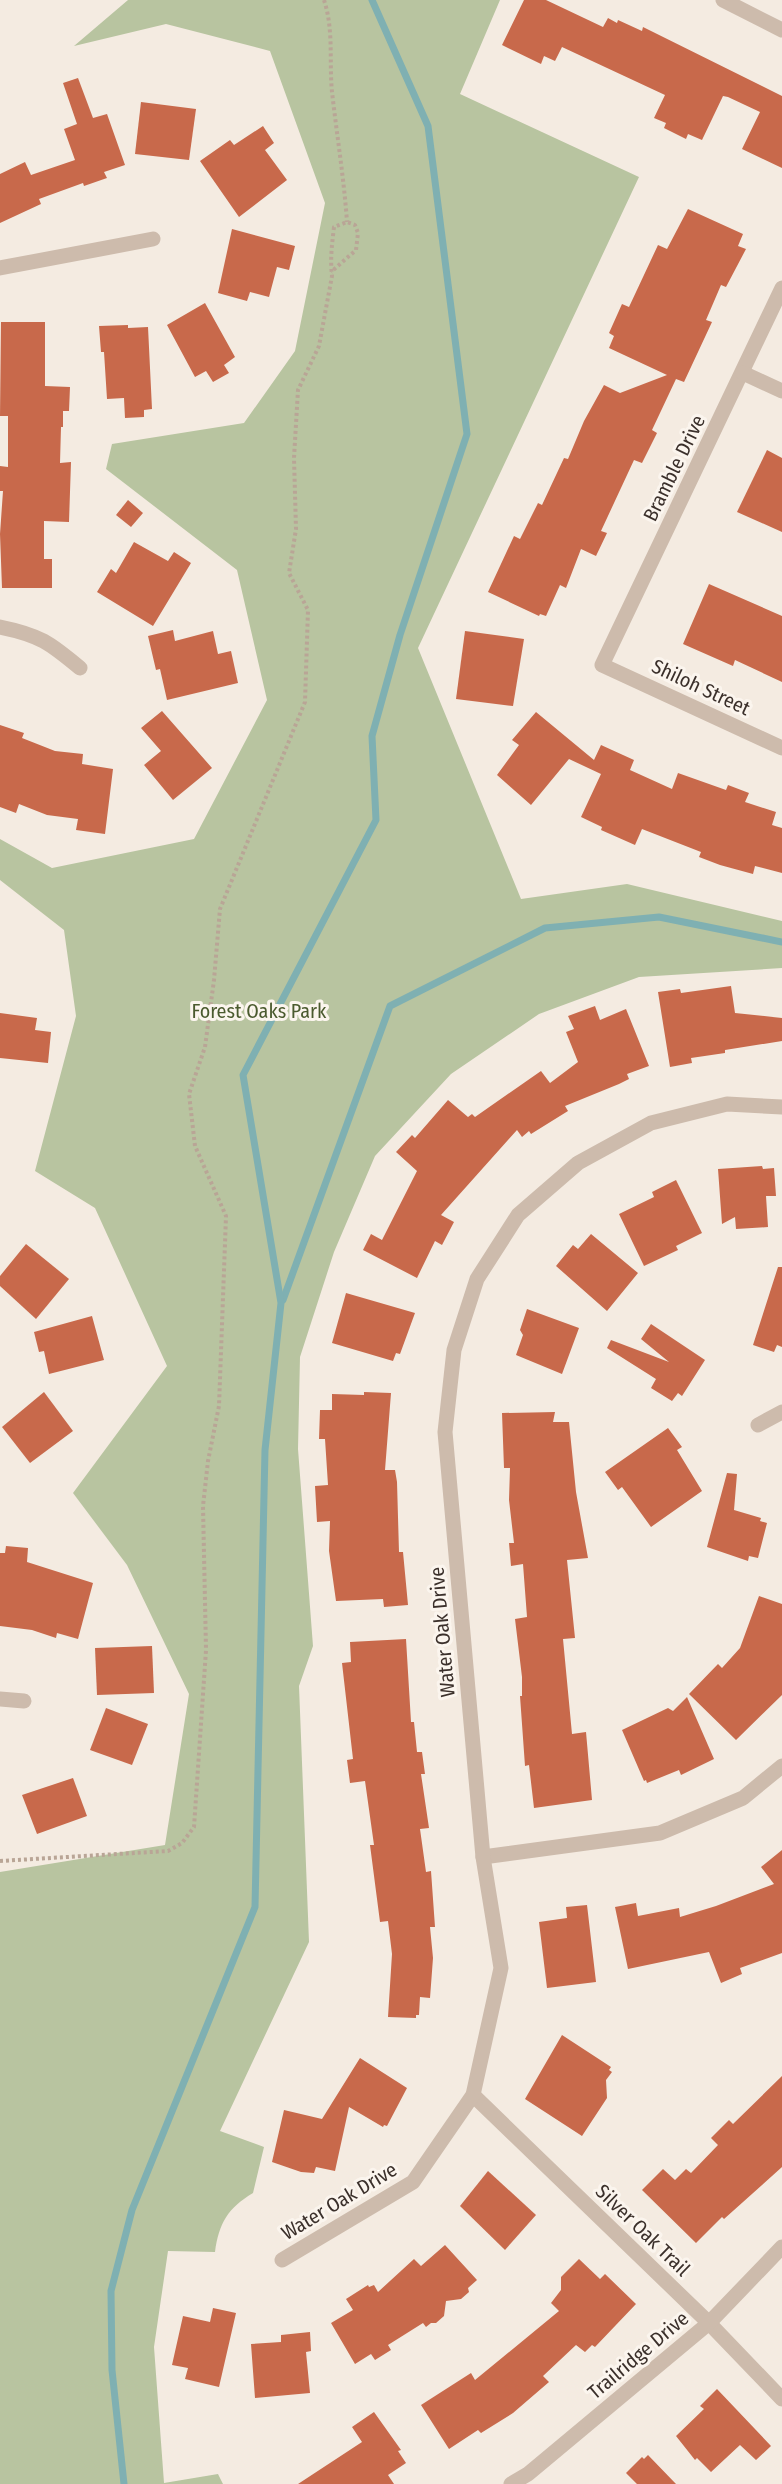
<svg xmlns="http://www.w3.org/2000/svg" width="782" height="2484" font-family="'Fira Sans Condensed',sans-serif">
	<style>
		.green { fill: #b8c4a0 }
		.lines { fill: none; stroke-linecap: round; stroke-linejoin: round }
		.stream { stroke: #7fb0b2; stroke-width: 7 }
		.building { fill: #c8694b }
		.path { stroke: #b9a596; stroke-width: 4; stroke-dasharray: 3 3; stroke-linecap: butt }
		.minor { stroke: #cdbbac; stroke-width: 15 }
		.labels { text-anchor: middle; stroke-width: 6; stroke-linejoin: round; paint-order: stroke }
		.street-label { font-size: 20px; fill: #3b302b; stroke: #fbf5ee }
		.park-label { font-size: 20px; fill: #4a5a2e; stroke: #fbf5ee }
	</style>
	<rect width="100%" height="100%" fill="#f4ebe1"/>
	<path class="green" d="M128,0H500L460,94L639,177L418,648L521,899L627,884L782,921V968L639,977L539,1014L451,1074L375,1156L334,1252L300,1357L298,1449L313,1646L299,1686L309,1942L220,2131L264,2147L253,2193C228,2208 219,2223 215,2252L168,2251L154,2347L164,2483L218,2474L223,2484H0V1872L165,1845L189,1694L127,1565L73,1493L167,1366L95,1208L35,1171L76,1016L64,930L0,880V839L52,868L194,839L267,700L237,570L106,469L112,444L244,423L295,351L325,203L270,51L166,24L74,46Z"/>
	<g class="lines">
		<g class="stream">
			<polyline points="283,1300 390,1006 545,928 659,917 782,942"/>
			<polyline points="124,2484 112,2370 111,2291 132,2210 255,1907 265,1450 281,1303 243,1075 376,820 372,736 400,635 467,434 428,126 372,0"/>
		</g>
	</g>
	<g class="building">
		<polygon points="524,0 546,0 603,27 608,18 617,23 618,20 642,31 643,27 782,96 782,168 742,149 760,112 728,97 723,96 702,140 688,134 686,139 664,128 666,123 654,118 665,95 562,47 555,61 544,56 541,64 502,45"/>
		<polygon points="78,78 93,118 107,114 125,165 104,172 107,178 84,186 83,183 39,199 41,204 0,223 0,174 25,162 31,175 75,160 64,129 77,124 63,83"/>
		<polygon points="141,102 196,109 189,160 135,154"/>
		<polygon points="263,126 274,143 265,150 287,180 239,217 200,161 230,140 234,145"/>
		<polygon points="688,209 743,234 738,246 746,249 726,287 721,285 706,320 712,322 684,382 676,379 652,430 657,433 642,463 634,460 601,531 607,533 596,556 581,549 566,588 560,585 546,616 540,614 539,616 488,592 514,536 520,539 538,503 542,505 564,458 568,459 584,421 604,385 620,393 667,375 609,348 614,336 609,333 622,304 629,307 658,245 667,249"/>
		<polygon points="232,229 295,246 289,270 277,267 269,297 250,292 247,301 218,293"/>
		<polygon points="205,303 235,357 224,365 229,373 213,382 206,371 195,377 167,325"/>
		<polygon points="1,322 45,322 45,386 70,387 69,411 63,411 63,427 61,427 60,463 71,462 69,522 44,521 44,559 52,559 52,588 2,588 0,534 3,491 0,491 0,466 8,467 8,416 0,416"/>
		<polygon points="128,325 128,328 148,327 152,409 144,410 144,417 125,418 124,398 107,399 104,352 101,352 99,326"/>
		<polygon points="767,450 782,458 782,532 737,512"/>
		<polygon points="128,500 143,513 131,527 116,515"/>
		<polygon points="134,542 168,561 174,552 191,563 153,626 97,592 111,569 116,573"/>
		<polygon points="709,584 782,616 782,682 735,660 733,666 683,644"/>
		<polygon points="173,630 175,641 213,631 218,654 231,651 238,683 167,700 160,669 156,670 148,636"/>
		<polygon points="465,631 524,639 513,706 456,699"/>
		<polygon points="162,711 212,768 173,800 144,765 161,751 141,728"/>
		<polygon points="536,712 594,760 601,745 634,760 630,770 672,789 678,773 726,790 728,785 749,793 745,802 776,812 772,825 782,828 782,873 755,866 753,874 720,865 699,857 701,852 642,829 635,845 601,830 602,827 581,817 601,774 569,759 531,805 497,775 519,745 512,740"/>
		<polygon points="0,725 24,733 22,738 55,751 83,754 82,764 113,769 105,834 76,830 78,819 47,815 19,804 16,813 0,807"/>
		<polygon points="731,986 735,1013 782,1018 782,1041 725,1050 725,1053 691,1058 692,1063 670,1067 658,992 680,989 681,993"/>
		<polygon points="595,1006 600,1020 626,1009 649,1066 627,1074 629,1079 619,1084 565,1106 568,1111 531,1134 529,1131 522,1137 517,1130 441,1215 454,1222 442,1245 435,1241 417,1278 363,1250 371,1234 382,1240 417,1171 396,1152 412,1135 415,1138 448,1100 468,1117 472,1114 475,1117 541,1071 550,1083 578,1062 566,1032 574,1029 568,1016"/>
		<polygon points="0,1013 37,1018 35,1030 51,1032 48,1063 0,1058"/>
		<polygon points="762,1166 763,1169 774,1168 776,1196 766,1196 768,1227 736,1229 735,1217 722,1224 718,1169"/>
		<polygon points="676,1180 702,1233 676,1246 678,1250 644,1266 619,1214 654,1197 652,1192"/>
		<polygon points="591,1234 638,1273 607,1311 556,1266 573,1245 578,1249"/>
		<polygon points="26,1244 69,1279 36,1319 0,1286 0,1276"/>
		<polygon points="778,1267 782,1267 782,1347 777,1345 774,1352 753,1345"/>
		<polygon points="346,1293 415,1313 400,1354 396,1353 393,1361 332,1343"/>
		<polygon points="527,1309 579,1328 562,1374 516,1355 523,1335 520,1330"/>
		<polygon points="92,1316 104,1360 49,1374 44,1351 39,1352 34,1332"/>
		<polygon points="651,1324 705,1360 682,1396 678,1393 672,1401 651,1388 656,1379 607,1348 611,1340 669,1362 641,1339"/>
		<polygon points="44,1392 73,1431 30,1463 2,1427"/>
		<polygon points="364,1392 391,1393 385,1470 395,1470 397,1482 399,1552 403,1552 408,1605 384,1607 383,1599 336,1601 329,1551 330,1521 317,1522 315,1486 328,1485 325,1439 319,1439 320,1410 332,1410 332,1394 364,1395"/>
		<polygon points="555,1412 553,1422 569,1422 576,1492 588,1558 567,1560 575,1638 563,1639 572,1734 586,1732 592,1800 534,1808 529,1765 525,1766 520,1696 522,1696 522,1677 515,1619 527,1617 523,1564 511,1566 509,1543 514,1543 509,1500 510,1468 504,1468 502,1413"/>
		<polygon points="668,1428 682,1447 677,1450 702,1491 651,1527 622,1487 618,1490 605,1472"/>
		<polygon points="727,1473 737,1474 734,1510 761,1518 760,1521 767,1523 758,1558 749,1556 748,1561 707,1547"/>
		<polygon points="6,1546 28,1548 27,1562 93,1583 78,1639 57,1633 56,1638 32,1630 0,1626 0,1553 5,1553"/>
		<polygon points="759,1596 782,1604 782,1695 736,1740 689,1694 718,1664 722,1668 740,1648"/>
		<polygon points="406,1639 411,1722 414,1722 417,1752 422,1752 425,1774 421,1774 429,1828 420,1829 426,1872 431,1871 435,1927 430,1927 433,1958 430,1998 420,1997 419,2015 416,2015 416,2018 388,2017 392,1954 388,1921 380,1922 370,1845 374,1845 365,1781 350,1783 347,1760 353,1759 342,1663 351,1662 350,1642"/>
		<polygon points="152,1646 154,1693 97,1695 95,1648"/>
		<polygon points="687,1697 714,1759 681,1775 679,1770 647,1783 646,1780 644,1781 622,1730 668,1708 673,1711"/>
		<polygon points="106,1708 148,1724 132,1765 90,1750"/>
		<polygon points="73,1778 87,1816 37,1834 22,1795"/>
		<polygon points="782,1850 782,1953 740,1968 742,1974 721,1983 709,1952 628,1969 615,1907 636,1903 638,1916 679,1908 680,1917 716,1906 774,1884 761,1867"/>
		<polygon points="587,1905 596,1982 547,1988 539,1922 567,1918 566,1907"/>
		<polygon points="562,2035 611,2067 609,2070 612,2072 606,2080 607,2098 582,2136 525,2099"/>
		<polygon points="360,2058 407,2088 387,2126 384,2125 383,2127 349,2107 335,2171 316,2167 314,2173 301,2172 272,2162 284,2110 322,2119"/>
		<polygon points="782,2076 782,2167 724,2219 722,2217 696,2243 642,2190 663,2169 675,2180 686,2169 691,2173 718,2145 711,2138 729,2120 733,2124"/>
		<polygon points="488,2171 536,2215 505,2250 460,2206"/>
		<polygon points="445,2245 477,2280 468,2288 469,2292 461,2299 446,2301 444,2316 436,2323 431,2323 426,2327 423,2323 388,2345 391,2350 375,2360 371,2354 355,2364 331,2323 353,2310 346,2299 368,2285 369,2287 374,2285 378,2292 414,2259 421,2266"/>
		<polygon points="579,2259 600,2279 605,2274 636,2304 595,2347 592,2345 585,2352 576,2345 543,2376 549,2382 513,2413 481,2433 478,2430 449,2449 421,2405 471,2373 475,2380 559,2311 551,2303 561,2290 561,2277"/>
		<polygon points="213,2308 236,2313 219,2387 185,2379 188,2368 172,2365 183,2316 210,2322"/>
		<polygon points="310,2332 311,2351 306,2352 310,2393 255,2398 251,2344 281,2342 281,2335"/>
		<polygon points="717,2389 771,2446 756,2460 740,2445 711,2472 697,2458 695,2460 676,2436 704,2409 700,2406"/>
		<polygon points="374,2412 401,2450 398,2451 406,2463 388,2475 394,2484 298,2484 362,2442 352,2427"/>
		<polygon points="648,2455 676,2484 637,2484 626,2473 642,2457 644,2459"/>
	</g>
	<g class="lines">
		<g class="path">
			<path d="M324,0C334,30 329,62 332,92C337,136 344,179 347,222"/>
			<path d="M0,1861L168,1851L182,1843L194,1827L206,1650L203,1506L208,1461L219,1406L226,1216L195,1146L189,1094L205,1047L214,980L220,909L305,702L308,610L289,573L296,529L294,458L298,390L319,346L332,276C330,259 332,244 334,227L347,222L355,225L358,233L356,250L331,272"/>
		</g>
		<g class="minor">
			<polyline points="723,0 782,30"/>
			<polyline points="0,268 153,239"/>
			<polyline points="782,288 602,665 782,748"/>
			<polyline points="743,373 782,391"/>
			<path d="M0,627C40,635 50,643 80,668"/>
			<polyline points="758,1425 782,1412"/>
			<polyline points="0,1699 24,1701"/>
			<polyline points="483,1857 660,1833 743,1798 782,1766"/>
			<polyline points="473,2095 709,2323 782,2399"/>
			<polyline points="282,2260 413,2182 473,2095 501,1968 483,1857 445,1432 454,1350 477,1279 518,1215 578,1163 651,1123 727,1104 782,1107"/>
			<polyline points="511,2484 528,2474 709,2323 782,2247"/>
		</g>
	</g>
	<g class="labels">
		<g class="street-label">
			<text transform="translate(674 468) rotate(-64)" y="7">Bramble Drive</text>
			<text transform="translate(701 687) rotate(25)" y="7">Shiloh Street</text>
			<text transform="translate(442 1632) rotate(-95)" y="7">Water Oak Drive</text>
			<text transform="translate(339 2201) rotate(-31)" y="7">Water Oak Drive</text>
			<text transform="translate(643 2230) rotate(44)" y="7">Silver Oak Trail</text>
			<text transform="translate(638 2355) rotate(-40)" y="7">Trailridge Drive</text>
		</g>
		<g class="park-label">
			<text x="259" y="1018">Forest Oaks Park</text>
		</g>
	</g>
</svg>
